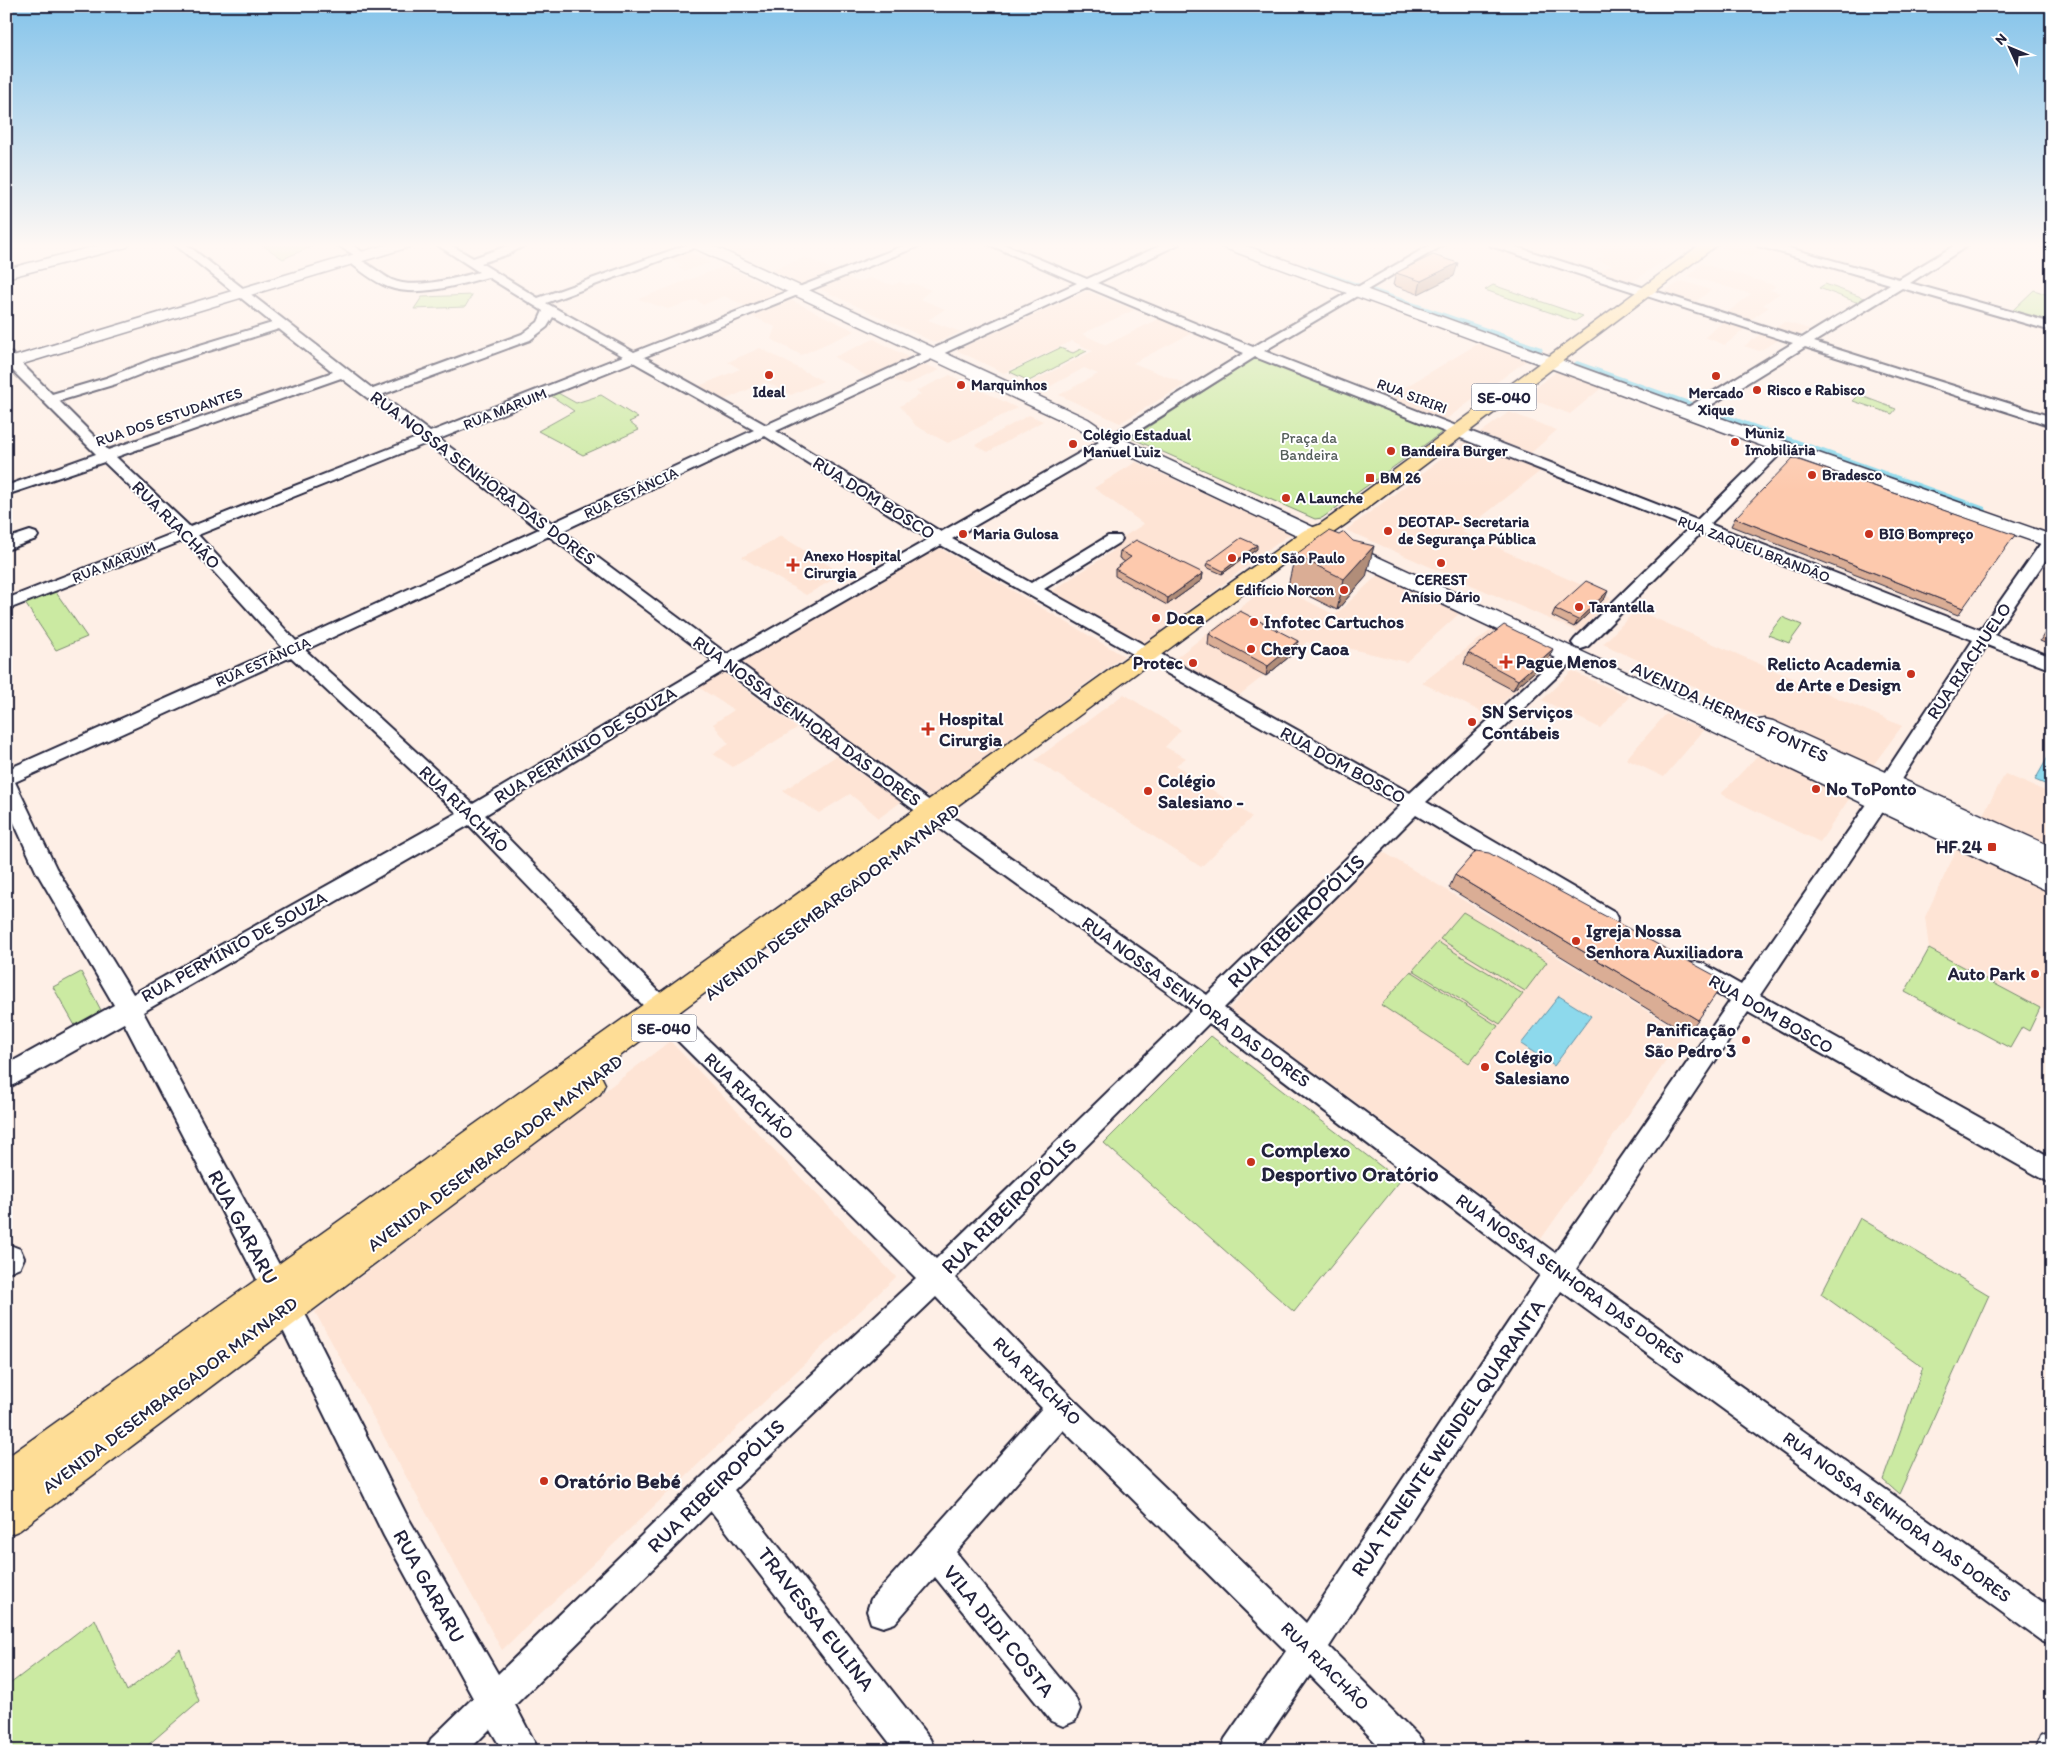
<svg xmlns="http://www.w3.org/2000/svg" width="2058" height="1757" font-family="Itim,sans-serif">
	<style>
		.built { fill: #fee4d5 }
		.green { fill: #cbeaa2; stroke: #76866e }
		.water { fill: #8dd9ec; stroke: #6290a5 }
		.lines { fill: none; stroke-linecap: round; stroke-linejoin: round }
		.canal { fill: #8dd9ec; fill-rule: evenodd }
		.street-casing { stroke: #22223b; stroke-width: 4 }
		.secondary-casing { stroke: #22223b; stroke-width: 3 }
		.primary-casing { stroke: #22223b; stroke-width: 3 }
		.street { fill: #fff; fill-rule: evenodd }
		.secondary { fill: #fff; fill-rule: evenodd }
		.primary { fill: #fedd96; fill-rule: evenodd }
		.wall { fill: #daad95; stroke: #22223b }
		.shaded-wall { fill: #b18d79; stroke: #22223b }
		.building { fill: #fdc9ad; stroke: #22223b }
		.poi-dot { fill: #c8321e; stroke: #fff; stroke-width: 2 }
		.labels { text-anchor: middle; stroke-width: 4; stroke-linejoin: round; paint-order: stroke }
		.far-poi-label { font-size: 15px; font-weight: bold; fill: #22223b; stroke: #fff; text-anchor: start }
		.far-street-label { font-size: 15px; fill: #22223b; stroke: #fff }
		.far-park-label { font-size: 15px; fill: #555e5a; stroke: #fff }
		.shield { fill: #fff; stroke: #646476; stroke-width: 1 }
		.shield-label { font-size: 16px; font-weight: bold; fill: #22223b }
		.street-label { font-size: 18px; fill: #22223b; stroke: #fff }
		.poi-label { font-size: 18px; font-weight: bold; fill: #22223b; stroke: #fff; text-anchor: start }
		.near-street-label { font-size: 21px; fill: #22223b; stroke: #fff }
		.near-poi-label { font-size: 21px; font-weight: bold; fill: #22223b; stroke: #fff; text-anchor: start }
	</style>
	<rect width="100%" height="100%" fill="#feefe6"/>
	<filter id="ink" filterUnits="userSpaceOnUse"><feTurbulence type="fractalNoise" baseFrequency=".02" numOctaves="2"/><feDisplacementMap in="SourceGraphic" scale="10" xChannelSelector="R" yChannelSelector="G"/><feConvolveMatrix kernelMatrix="1 2 1 2 8 2 1 2 1" color-interpolation-filters="sRGB"/></filter>
	<g filter="url(#ink)">
		<g class="built">
			<polygon points="719,244 737,244 746,248 760,244 765,247 743,255"/>
			<polygon points="1606,244 1645,244 1675,254 1630,283 1597,273 1612,265 1596,260 1604,254 1593,250"/>
			<polygon points="1726,244 1753,244 1764,247 1752,257 1721,247"/>
			<polygon points="686,251 710,263 685,271 677,267 683,265 667,258"/>
			<polygon points="806,257 837,272 801,285 770,270"/>
			<polygon points="1701,263 1776,286 1770,290 1780,293 1763,305 1769,307 1750,320 1728,312 1751,294 1689,276"/>
			<polygon points="725,266 782,293 748,307 724,296 703,305 697,300 668,309 638,299"/>
			<polygon points="846,277 859,282 869,278 893,285 900,282 907,285 913,283 931,290 920,299 945,309 928,320 961,332 936,343 818,288"/>
			<polygon points="1682,281 1711,290 1694,303 1662,293"/>
			<polygon points="1087,291 1134,310 1082,334 1106,345 1160,318 1194,332 1133,363 1186,384 1120,423 1059,395 1098,374 1084,368 1045,389 1031,382 1093,351 1072,341 1004,373 956,350"/>
			<polygon points="791,300 855,331 801,355 771,339 775,327 752,316"/>
			<polygon points="1724,321 1746,328 1725,345 1705,337"/>
			<polygon points="1784,322 1810,329 1799,335 1776,328"/>
			<polygon points="1762,333 1781,339 1759,351 1744,346"/>
			<polygon points="874,339 910,358 868,377 834,357"/>
			<polygon points="1484,340 1530,358 1445,420 1387,398"/>
			<polygon points="760,348 823,381 791,395 766,382 724,400 699,386 740,369 728,362"/>
			<polygon points="923,364 940,370 906,385 891,379"/>
			<polygon points="1560,369 1605,385 1570,414 1523,396"/>
			<polygon points="950,375 1017,408 948,443 916,426 900,406 921,394 916,391"/>
			<polygon points="1509,412 1557,430 1531,453 1480,433"/>
			<polygon points="1029,415 1043,421 988,452 975,445"/>
			<polygon points="1467,440 1542,470 1462,532 1611,598 1579,632 1346,530"/>
			<polygon points="1136,462 1291,533 1144,644 1049,593 1113,551 1107,547 1144,524 1094,488"/>
			<polygon points="781,536 843,574 806,595 742,557"/>
			<polygon points="933,544 1124,656 930,797 736,661"/>
			<polygon points="1379,574 1462,611 1406,662 1343,647 1334,655 1307,642 1238,696 1172,661 1272,583 1335,615"/>
			<polygon points="1636,610 1902,726 1871,768 1603,644"/>
			<polygon points="1495,627 1554,656 1488,715 1422,683"/>
			<polygon points="1572,671 1629,697 1600,728 1542,700"/>
			<polygon points="724,673 797,728 733,767 713,754 729,744 713,724 734,710 698,687"/>
			<polygon points="1124,694 1181,730 1165,747 1186,758 1176,765 1252,817 1201,867 1035,760"/>
			<polygon points="1666,714 1704,730 1664,777 1626,759"/>
			<polygon points="1759,754 1849,799 1820,842 1721,794"/>
			<polygon points="836,756 842,761 901,802 879,818 850,794 819,813 783,791"/>
			<polygon points="2005,774 2052,794 2052,849 1981,818"/>
			<polygon points="1957,849 2052,892 2052,1014 1929,949 1925,917"/>
			<polygon points="1380,850 1685,1034 1541,1239 1229,1009"/>
			<polygon points="670,1041 896,1277 502,1650 315,1312"/>
		</g>
		<g class="green">
			<polygon points="261,244 317,244 283,259"/>
			<polygon points="1825,284 1864,298 1856,302 1819,288"/>
			<polygon points="1493,285 1583,316 1575,321 1485,290"/>
			<polygon points="2034,290 2052,296 2052,317 2048,320 2013,310"/>
			<polygon points="472,295 465,307 414,309 422,297"/>
			<polygon points="1060,348 1073,353 1081,349 1087,351 1029,381 1010,372"/>
			<polygon points="1257,357 1441,430 1441,433 1322,518 1315,519 1131,438"/>
			<polygon points="558,393 576,403 601,395 638,418 629,422 639,430 583,455 538,431 574,411 550,395"/>
			<polygon points="1859,395 1896,409 1892,414 1853,401"/>
			<polygon points="55,591 87,637 56,650 25,603"/>
			<polygon points="1782,617 1802,625 1789,643 1768,635"/>
			<polygon points="1463,912 1547,962 1525,991 1440,939"/>
			<polygon points="1438,942 1523,994 1500,1024 1413,970"/>
			<polygon points="1929,949 2040,1008 2029,1031 2022,1027 2010,1048 1905,992"/>
			<polygon points="1411,971 1498,1026 1469,1063 1381,1005"/>
			<polygon points="81,972 103,1014 77,1029 53,987"/>
			<polygon points="1211,1036 1400,1181 1294,1312 1104,1143"/>
			<polygon points="1860,1218 1989,1295 1899,1494 1883,1480 1923,1367 1821,1294"/>
			<polygon points="95,1619 127,1691 180,1649 199,1701 141,1751 6,1751 6,1687"/>
		</g>
		<g class="water">
			<polygon points="2052,750 2052,787 2035,780"/>
			<polygon points="1559,996 1591,1016 1554,1066 1521,1044"/>
		</g>
		<g class="lines">
			<g class="canal">
				<polygon points="1309,266 1541,347 1543,350 1537,354 1533,353 1305,271 1304,269 1305,267"/>
				<polygon points="1577,361 1985,507 1987,510 1985,513 1975,513 1573,368 1571,365"/>
			</g>
			<g class="street-casing">
				<g id="street">
					<path d="M174,244H186L373,389L522,334L538,322L543,311L488,277C457,285 419,298 388,287C374,282 361,271 349,262L347,260L349,258C360,255 381,275 392,280C415,290 456,278 479,272L436,244H449L473,258L513,244H527L509,254L481,263L538,298L689,244H705L546,303L634,352L908,244H924L644,357L766,425L1077,283L988,244H1003L1087,279L1164,244H1179L1097,283L1253,347L1432,244H1445L1264,351L1697,520L1775,443H1785L1787,446L1785,449L1710,524L1980,630L2046,536L2052,534V551L1994,635L2052,657V670L1987,645L1895,789L1888,791L1881,789L1878,784L1973,640L1701,533L1587,647L1581,649L1575,647L1572,643L1575,639L1689,528L1255,357L1125,439L1117,440L1116,444L952,539L1031,583L1108,536H1120L1122,539L1120,542L1044,589L1410,793L1562,652L1568,650L1574,652L1577,656L1574,660L1426,802L1615,912L1618,918L1615,924L1607,927L1599,924L1416,815L1224,1008L1555,1253L1730,1001L1688,978L1685,971L1688,964L1696,962L1704,964L1741,985L1872,797L1879,795L1886,797L1889,802L1886,807L1760,995L2052,1158V1184L1748,1012L1576,1269L2052,1608V1644L2040,1640L1561,1291L1329,1647L1421,1739L1426,1751H1384L1310,1675L1258,1751H1220L1225,1739L1286,1651L1063,1430L956,1552L1075,1697L1080,1709L1075,1721L1063,1726L1051,1721L935,1577L895,1623L883,1627L871,1623L867,1611L871,1599L1042,1408L936,1297L734,1490L930,1739L935,1751H896L711,1511L515,1705L539,1751H503L490,1729L468,1751H426L431,1739L473,1698L384,1536L277,1318L124,1023L6,1089V1065L114,1005L36,871L6,805V770L282,647L185,540L6,610V599L177,532L104,462L6,495V486L96,454L6,364V352L11,353L52,394L106,378L151,360L272,323ZM1087,287L1244,353L1115,433L1114,437L1106,438L941,532L776,431ZM553,317L623,356L430,432L381,395L530,340L547,327ZM279,329L333,372L108,450L59,401L116,384L161,366ZM633,362L754,430L552,523L439,439ZM341,378L419,437L190,527L116,457ZM765,436L929,539L727,654L562,531ZM427,443L539,529L296,641L198,535ZM549,536L714,661L473,804L305,650ZM941,545L1401,806H1400L1207,995L927,799L738,662ZM291,657L457,813L133,994L56,868L15,782ZM725,670L913,809L1192,1010L936,1259L681,1014L485,815ZM469,825L665,1028L916,1278L702,1477L498,1674L406,1514L297,1298L143,1012ZM1209,1023L1540,1275L1306,1623L1072,1398L955,1278Z"/>
					<polygon points="336,244 350,244 369,256 363,259 359,258"/>
					<polygon points="1490,244 1507,244 1802,338 1890,284 1758,246 1757,244 1775,244 1899,279 1957,244 1970,244 1910,283 2052,323 2052,331 1902,288 1814,342 2052,417 2052,426 1805,347 1695,415 1685,415 1683,412 1685,409 1793,343 1491,246"/>
					<polygon points="2037,244 2052,244 2052,250"/>
					<polygon points="30,531 36,533 38,536 36,539 6,550 6,539"/>
					<polygon points="10,1245 20,1249 24,1258 20,1267 6,1273 6,1246"/>
					<polygon points="2052,1731 2052,1751 2034,1751 2040,1736"/>
				</g>
			</g>
			<g class="secondary-casing">
				<g id="secondary">
					<polygon points="104,244 129,244 127,247 6,278 6,269"/>
					<polygon points="388,244 411,244 409,247 6,369 6,359"/>
					<polygon points="690,244 709,244 1088,419 1104,430 1755,732 1752,727 1755,721 1764,719 1773,721 2052,847 2052,869 2047,868 2052,870 2052,893 1092,438 1076,427 692,247"/>
					<polygon points="1220,244 1241,244 1787,442 2052,535 2052,548 1773,450 1222,247"/>
				</g>
			</g>
			<g class="primary-casing">
				<polygon id="primary" points="1701,244 1718,244 1346,524 1333,533 1317,539 597,1073 600,1074 605,1084 600,1094 20,1530 6,1536 6,1458 651,999 1303,531 1319,525 1332,516"/>
			</g>
			<use href="#street" class="street"/>
			<use href="#secondary" class="secondary"/>
			<use href="#primary" class="primary"/>
		</g>
		<g class="wall">
			<polygon points="1396,273 1454,276 1418,294 1393,285"/>
			<polygon points="1735,518 1963,608 1958,615 1731,526"/>
			<polygon points="1257,549 1222,574 1206,567 1207,563"/>
			<polygon points="1120,551 1203,573 1202,580 1167,605 1115,576 1115,569 1125,562 1119,558"/>
			<polygon points="1295,555 1366,577 1337,610 1288,586"/>
			<polygon points="1605,598 1574,627 1552,616 1555,609"/>
			<polygon points="2052,620 2052,646 2040,641"/>
			<polygon points="1209,634 1298,641 1295,652 1266,676 1208,645"/>
			<polygon points="1468,653 1548,660 1513,690 1464,664"/>
			<polygon points="1455,875 1698,1020 1687,1033 1449,888"/>
		</g>
		<g class="shaded-wall">
			<polygon points="1458,263 1454,276 1418,294 1421,281"/>
			<polygon points="1257,545 1257,549 1222,574 1223,571"/>
			<polygon points="1374,546 1366,577 1337,610 1344,579"/>
			<polygon points="1203,573 1202,580 1167,605 1168,598"/>
			<polygon points="1608,591 1605,598 1574,627 1578,620"/>
			<polygon points="1298,641 1295,652 1266,676 1268,666"/>
			<polygon points="1553,649 1548,660 1513,690 1518,680"/>
		</g>
		<g class="building">
			<polygon points="1433,255 1458,263 1421,281 1396,273"/>
			<polygon points="1793,458 2015,535 1963,608 1735,518"/>
			<polygon points="1329,531 1339,535 1344,532 1353,541 1374,546 1344,579 1295,555"/>
			<polygon points="1241,538 1257,545 1223,571 1207,563"/>
			<polygon points="1136,540 1203,573 1168,598 1115,569 1131,557 1120,551"/>
			<polygon points="1586,581 1608,591 1578,620 1555,609"/>
			<polygon points="1240,611 1298,641 1268,666 1209,634"/>
			<polygon points="1504,625 1553,649 1518,680 1468,653"/>
			<polygon points="2052,626 2052,631 2049,630"/>
			<polygon points="1476,851 1489,853 1725,981 1698,1020 1455,875"/>
		</g>
	</g>
	<linearGradient id="sky" x2="0" y2="1"><stop stop-color="#83c3ea"/><stop offset="0.5" stop-color="#fff8f4"/><stop offset="1" stop-color="#fff8f4" stop-opacity="0"/></linearGradient>
	<rect width="2058" height="490" fill="url(#sky)"/>
	<g class="poi-dot">
		<circle cx="769" cy="375" r="5"/>
		<circle cx="1716" cy="376" r="5"/>
		<circle cx="961" cy="385" r="5"/>
		<circle cx="1757" cy="390" r="5"/>
		<circle cx="1735" cy="442" r="5"/>
		<circle cx="1073" cy="444" r="5"/>
		<circle cx="1391" cy="451" r="5"/>
		<circle cx="1812" cy="475" r="5"/>
		<rect x="1365" y="473" width="10" height="10" rx="2.5"/>
		<circle cx="1286" cy="498" r="5"/>
		<circle cx="1388" cy="531" r="5"/>
		<circle cx="963" cy="534" r="5"/>
		<circle cx="1869" cy="534" r="5"/>
		<circle cx="1232" cy="558" r="5"/>
		<circle cx="1441" cy="563" r="5"/>
		<path d="M790.5 557.5h5v5h5v5h-5v5h-5v-5h-5v-5h5z"/>
		<circle cx="1344" cy="590" r="5"/>
		<circle cx="1579" cy="607" r="5"/>
		<circle cx="1156" cy="618" r="5"/>
		<circle cx="1254" cy="622" r="5"/>
		<circle cx="1251" cy="649" r="5"/>
		<path d="M1503.5 654.5h5v5h5v5h-5v5h-5v-5h-5v-5h5z"/>
		<circle cx="1193" cy="663" r="5"/>
		<circle cx="1911" cy="674" r="5"/>
		<circle cx="1472" cy="722" r="5"/>
		<path d="M925.5 721.5h5v5h5v5h-5v5h-5v-5h-5v-5h5z"/>
		<circle cx="1816" cy="789" r="5"/>
		<circle cx="1148" cy="791" r="5"/>
		<rect x="1987" y="842" width="10" height="10" rx="2.5"/>
		<circle cx="1576" cy="941" r="5"/>
		<circle cx="2035" cy="974" r="5"/>
		<circle cx="1746" cy="1040" r="5"/>
		<circle cx="1485" cy="1067" r="5"/>
		<circle cx="1251" cy="1162" r="5"/>
		<circle cx="544" cy="1481" r="5"/>
	</g>
	<g class="labels">
		<g class="far-poi-label">
			<text x="971" y="390">Marquinhos</text>
			<text x="1767" y="395">Risco e Rabisco</text>
			<text x="769" y="397" text-anchor="middle">Ideal</text>
			<text x="1716" y="398" text-anchor="middle">Mercado<tspan x="1716" dy="17">Xique</tspan></text>
			<text x="1745" y="438">Muniz<tspan x="1745" dy="17">Imobiliária</tspan></text>
			<text x="1083" y="440">Colégio Estadual<tspan x="1083" dy="17">Manuel Luiz</tspan></text>
			<text x="1401" y="456">Bandeira Burger</text>
			<text x="1822" y="480">Bradesco</text>
			<text x="1380" y="483">BM 26</text>
			<text x="1296" y="503">A Launche</text>
			<text x="1398" y="527">DEOTAP- Secretaria<tspan x="1398" dy="17">de Segurança Pública</tspan></text>
			<text x="973" y="539">Maria Gulosa</text>
			<text x="1879" y="539">BIG Bompreço</text>
			<text x="804" y="561">Anexo Hospital<tspan x="804" dy="17">Cirurgia</tspan></text>
			<text x="1242" y="563">Posto São Paulo</text>
			<text x="1441" y="585" text-anchor="middle">CEREST<tspan x="1441" dy="17">Anísio Dário</tspan></text>
			<text x="1334" y="595" text-anchor="end">Edifício Norcon</text>
			<text x="1589" y="612">Tarantella</text>
		</g>
		<g class="far-street-label">
			<text transform="translate(1412 396) rotate(21)" y="5">RUA SIRIRI</text>
			<text transform="translate(505 409) rotate(-22)" y="5">RUA MARUIM</text>
			<text transform="translate(169 417) rotate(-19)" y="5">RUA DOS ESTUDANTES</text>
			<text transform="translate(631 493) rotate(-25)" y="5">RUA ESTÂNCIA</text>
			<text transform="translate(1754 549) rotate(21)" y="5">RUA ZAQUEU BRANDÃO</text>
			<text transform="translate(114 562) rotate(-22)" y="5">RUA MARUIM</text>
			<text transform="translate(263 662) rotate(-24)" y="5">RUA ESTÂNCIA</text>
		</g>
		<g class="far-park-label">
			<text x="1309" y="443">Praça da<tspan x="1309" dy="17">Bandeira</tspan></text>
		</g>
		<g class="shield">
			<rect x="1471.5" y="383.5" width="65" height="27" rx="4"/>
			<rect x="631.5" y="1014.5" width="65" height="27" rx="4"/>
		</g>
		<g class="shield-label">
			<text x="1504" y="403">SE-040</text>
			<text x="664" y="1034">SE-040</text>
		</g>
		<g class="street-label">
			<text transform="translate(483 478) rotate(37)" y="6">RUA NOSSA SENHORA DAS DORES</text>
			<text transform="translate(874 498) rotate(32)" y="6">RUA DOM BOSCO</text>
			<text transform="translate(176 525) rotate(45)" y="6">RUA RIACHÃO</text>
			<text transform="translate(1969 661) rotate(-56)" y="6">RUA RIACHUELO</text>
			<text transform="translate(1730 712) rotate(25)" y="6">AVENIDA HERMES FONTES</text>
			<text transform="translate(807 721) rotate(36)" y="6">RUA NOSSA SENHORA DAS DORES</text>
			<text transform="translate(585 745) rotate(-31)" y="6">RUA PERMÍNIO DE SOUZA</text>
			<text transform="translate(1343 765) rotate(29)" y="6">RUA DOM BOSCO</text>
			<text transform="translate(464 809) rotate(44)" y="6">RUA RIACHÃO</text>
			<text transform="translate(832 902) rotate(-37)" y="6">AVENIDA DESEMBARGADOR MAYNARD</text>
			<text transform="translate(234 947) rotate(-29)" y="6">RUA PERMÍNIO DE SOUZA</text>
			<text transform="translate(1196 1002) rotate(36)" y="6">RUA NOSSA SENHORA DAS DORES</text>
			<text transform="translate(1771 1014) rotate(30)" y="6">RUA DOM BOSCO</text>
			<text transform="translate(749 1096) rotate(44)" y="6">RUA RIACHÃO</text>
			<text transform="translate(495 1153) rotate(-37)" y="6">AVENIDA DESEMBARGADOR MAYNARD</text>
			<text transform="translate(1570 1279) rotate(36)" y="6">RUA NOSSA SENHORA DAS DORES</text>
			<text transform="translate(1037 1381) rotate(45)" y="6">RUA RIACHÃO</text>
			<text transform="translate(170 1395) rotate(-37)" y="6">AVENIDA DESEMBARGADOR MAYNARD</text>
			<text transform="translate(1897 1517) rotate(36)" y="6">RUA NOSSA SENHORA DAS DORES</text>
			<text transform="translate(1325 1666) rotate(45)" y="6">RUA RIACHÃO</text>
		</g>
		<g class="poi-label">
			<text x="1166" y="624">Doca</text>
			<text x="1264" y="628">Infotec Cartuchos</text>
			<text x="1261" y="655">Chery Caoa</text>
			<text x="1516" y="668">Pague Menos</text>
			<text x="1183" y="669" text-anchor="end">Protec</text>
			<text x="1901" y="670" text-anchor="end">Relicto Academia<tspan x="1901" dy="21">de Arte e Design</tspan></text>
			<text x="1482" y="718">SN Serviços<tspan x="1482" dy="21">Contábeis</tspan></text>
			<text x="939" y="725">Hospital<tspan x="939" dy="21">Cirurgia</tspan></text>
			<text x="1158" y="787">Colégio<tspan x="1158" dy="21">Salesiano -</tspan></text>
			<text x="1826" y="795">No ToPonto</text>
			<text x="1982" y="853" text-anchor="end">HF 24</text>
			<text x="1586" y="937">Igreja Nossa<tspan x="1586" dy="21">Senhora Auxiliadora</tspan></text>
			<text x="2025" y="980" text-anchor="end">Auto Park</text>
			<text x="1736" y="1036" text-anchor="end">Panificação<tspan x="1736" dy="21">São Pedro 3</tspan></text>
			<text x="1495" y="1063">Colégio<tspan x="1495" dy="21">Salesiano</tspan></text>
		</g>
		<g class="near-street-label">
			<text transform="translate(1296 921) rotate(-44)" y="7">RUA RIBEIROPÓLIS</text>
			<text transform="translate(1009 1206) rotate(-45)" y="7">RUA RIBEIROPÓLIS</text>
			<text transform="translate(243 1227) rotate(62)" y="7">RUA GARARU</text>
			<text transform="translate(1448 1438) rotate(-56)" y="7">RUA TENENTE WENDEL QUARANTA</text>
			<text transform="translate(716 1486) rotate(-44)" y="7">RUA RIBEIROPÓLIS</text>
			<text transform="translate(429 1586) rotate(61)" y="7">RUA GARARU</text>
			<text transform="translate(816 1619) rotate(52)" y="7">TRAVESSA EULINA</text>
			<text transform="translate(999 1631) rotate(51)" y="7">VILA DIDI COSTA</text>
		</g>
		<g class="near-poi-label">
			<text x="1261" y="1157">Complexo<tspan x="1261" dy="24">Desportivo Oratório</tspan></text>
			<text x="554" y="1488">Oratório Bebé</text>
		</g>
	</g>
	<rect width="2058" height="1757" fill="none" stroke="#fff" stroke-width="25"/>
	<rect x="12" y="12" width="2033" height="1732" fill="none" stroke="#22223b" stroke-width="2" filter="url(#ink)"/>
	<g transform="translate(2010 48) rotate(314)" stroke="#ffffff" stroke-width="4" paint-order="stroke">
	<path d="M0-4L9 19L0 12L-9 19Z" fill="#22223b"/>
	<text y="-8" font-size="14" font-weight="bold" text-anchor="middle" fill="#22223b">N</text>
	</g>
</svg>
